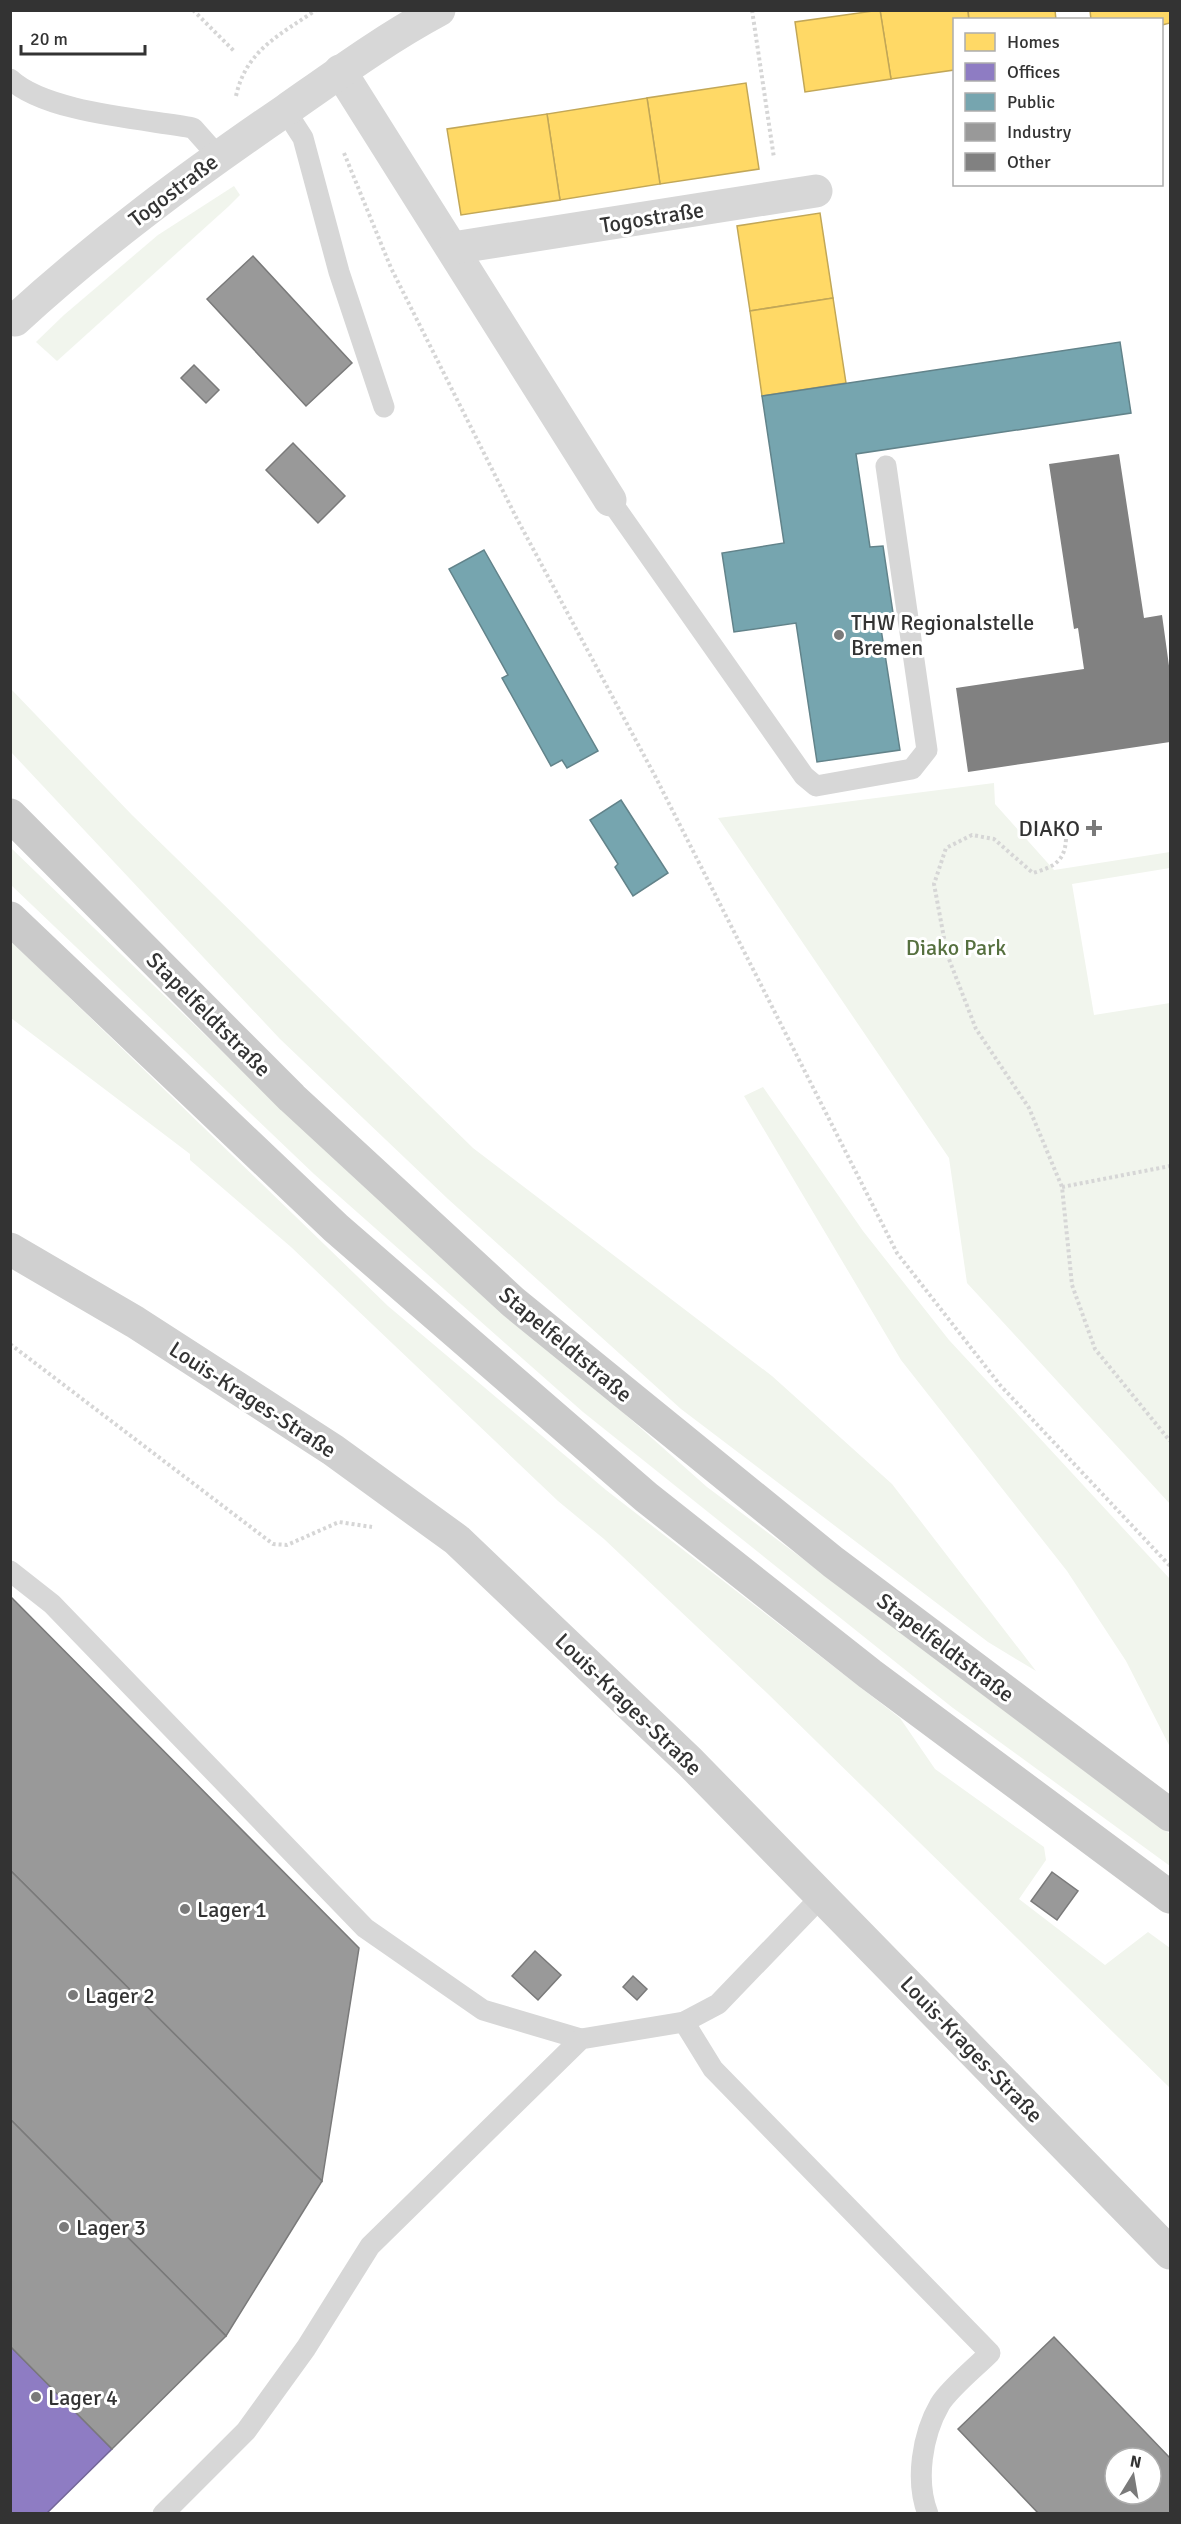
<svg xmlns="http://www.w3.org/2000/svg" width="1181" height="2524" font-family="Signika,sans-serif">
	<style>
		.green { fill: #f1f5ed }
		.homes { fill: #ffd966; stroke: #c2a757; stroke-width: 1.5 }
		.offices { fill: #8e7cc3; stroke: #736698; stroke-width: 1.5 }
		.public { fill: #76a5af; stroke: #62838a; stroke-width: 1.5 }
		.industry { fill: #999; stroke: #7a7a7a; stroke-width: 1.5; fill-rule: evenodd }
		.building { fill: #818181 }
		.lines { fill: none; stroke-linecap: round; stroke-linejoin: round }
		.path { stroke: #d6d6d6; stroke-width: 4; stroke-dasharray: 3 3; stroke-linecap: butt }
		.lane { stroke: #d7d7d7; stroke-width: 21 }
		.street { stroke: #d7d7d7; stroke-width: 33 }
		.secondary { stroke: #d0d0d0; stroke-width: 33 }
		.primary { stroke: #cacaca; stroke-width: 33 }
		.poi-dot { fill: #7a7a7a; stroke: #fff; stroke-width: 2 }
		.labels { text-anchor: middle; stroke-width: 6; stroke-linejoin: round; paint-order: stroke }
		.street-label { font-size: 22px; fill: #333; stroke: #fff }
		.poi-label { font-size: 22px; fill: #333; stroke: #fff; text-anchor: start }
		.park-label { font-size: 22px; fill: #56703f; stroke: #fff }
	</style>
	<rect width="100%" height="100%" fill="#fff"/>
	<g class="green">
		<polygon points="234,186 240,195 229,206 57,361 36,342 64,315 158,235"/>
		<polygon points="11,689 132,815 473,1148 772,1376 892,1484 1036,1671 988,1642 681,1409 448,1199 280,1039 11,752"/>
		<polygon points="994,783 995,804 1054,870 1170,852 1170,868 1072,884 1094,1015 1170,1003 1170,1504 967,1283 949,1158 718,818"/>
		<polygon points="10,847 287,1114 707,1487 1170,1834 1170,1866 953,1708 583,1412 314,1174 11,885"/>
		<polygon points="10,940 388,1306 606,1490 900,1718 935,1769 1044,1847 1046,1860 1019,1899 1105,1965 1148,1932 1170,1948 1170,2088 767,1693 604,1539 558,1501 291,1247 190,1160 190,1154 11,1018"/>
		<polygon points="763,1087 863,1231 949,1340 1170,1579 1170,1747 1126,1661 1067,1571 901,1360 744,1096"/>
	</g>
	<g class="homes">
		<polygon points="880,10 968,10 969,20 954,20 954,70 891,79"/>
		<polygon points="880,10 891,79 805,92 795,22"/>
		<polygon points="968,10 1055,10 1056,20 969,20"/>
		<polygon points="1090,10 1170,10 1170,23 1162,25 1162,20 1091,20"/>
		<polygon points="746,83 759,169 660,184 647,98"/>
		<polygon points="647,98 660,184 560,200 547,114"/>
		<polygon points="547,114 560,200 461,215 447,129"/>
		<polygon points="820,213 833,298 750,311 737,226"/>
		<polygon points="833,298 846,383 762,396 750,311"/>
	</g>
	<polygon class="offices" points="10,2346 112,2449 46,2514 10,2514"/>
	<g class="public">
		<polygon points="1120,342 1131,413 856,454 870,547 883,546 893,613 879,616 900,750 817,762 796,623 734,632 722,553 784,543 762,396"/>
		<polygon points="484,550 598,751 567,768 562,760 551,766 502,678 508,675 449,569"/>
		<polygon points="621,800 668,873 633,896 615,867 618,864 590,820"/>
	</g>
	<g class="industry">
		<polygon points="253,256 352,363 306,406 207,299"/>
		<polygon points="194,365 219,390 206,403 181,378"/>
		<polygon points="293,443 345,496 318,523 266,470"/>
		<polygon points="10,1596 359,1948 322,2181 10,1870"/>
		<polygon points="10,1870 322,2181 226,2336 10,2119"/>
		<polygon points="1052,1872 1078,1891 1057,1920 1031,1901"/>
		<polygon points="535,1951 561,1975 538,2000 512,1976"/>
		<polygon points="633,1976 647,1989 637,2000 623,1987"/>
		<polygon points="10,2119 226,2336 112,2449 10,2346"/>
		<path d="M1054,2337L1170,2458V2514H1039L958,2429ZM1115,2458H1151V2494H1115Z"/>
	</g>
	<polygon class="building" points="1119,454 1144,618 1162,615 1170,673 1170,742 968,772 956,688 1084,669 1078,628 1074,629 1049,464"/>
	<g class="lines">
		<g class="path">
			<polyline points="193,10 234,51"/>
			<polyline points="752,10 774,158"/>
			<path d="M236,96C246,50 280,35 316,10"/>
			<polyline points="344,153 391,268 516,517 655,776 897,1253 1000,1385 1170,1566"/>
			<path d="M1066,839C1065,862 1053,867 1033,873L994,839L972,835L946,848L934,884L947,954L976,1029L1029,1108L1062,1187L1072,1285L1095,1349L1170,1441"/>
			<polyline points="1062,1187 1170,1166"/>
			<polyline points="10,1344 273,1544 287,1545 339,1522 372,1527"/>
		</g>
		<g class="lane">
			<path d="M10,79C46,113 145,119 193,128L217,155"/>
			<polyline points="285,110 303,138 339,272 384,407"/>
			<polyline points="610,500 804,776 816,786 912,769 927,750 886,466"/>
			<polyline points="10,1571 52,1604 365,1928 483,2010 581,2039"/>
			<path d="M684,2022L713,2069L990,2353C976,2367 950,2388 940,2404C922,2435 915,2481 928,2514"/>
			<polyline points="163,2514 246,2431 306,2348 370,2246 581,2039 684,2022 718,2004 822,1896"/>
		</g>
		<g class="street">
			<polyline points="340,71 610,500"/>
			<polyline points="453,248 816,191"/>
			<path d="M15,320C100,242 191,175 286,110C336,75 385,39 439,10"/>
		</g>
		<polyline class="secondary" points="10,1249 135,1322 333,1450 457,1540 690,1762 1170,2253"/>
		<g class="primary">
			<polyline points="10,815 292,1098 513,1302 833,1562 1170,1815"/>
			<polyline points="10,918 336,1228 646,1497 870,1674 1170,1897"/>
		</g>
	</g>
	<g class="poi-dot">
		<circle cx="839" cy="635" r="6"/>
		<path d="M1091 819h6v6h6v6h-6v6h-6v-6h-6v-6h6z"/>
		<circle cx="185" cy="1909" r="6"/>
		<circle cx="73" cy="1995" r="6"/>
		<circle cx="64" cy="2227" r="6"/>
		<circle cx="36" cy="2397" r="6"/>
	</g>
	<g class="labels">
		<g class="street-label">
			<text transform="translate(173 190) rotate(-37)" y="8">Togostraße</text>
			<text transform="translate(652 217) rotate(-9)" y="8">Togostraße</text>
			<text transform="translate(209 1014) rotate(45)" y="8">Stapelfeldtstraße</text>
			<text transform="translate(566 1344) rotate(40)" y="8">Stapelfeldtstraße</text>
			<text transform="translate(253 1399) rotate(33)" y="8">Louis-Krages-Straße</text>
			<text transform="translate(946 1647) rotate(37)" y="8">Stapelfeldtstraße</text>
			<text transform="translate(629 1704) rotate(44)" y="8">Louis-Krages-Straße</text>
			<text transform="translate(972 2049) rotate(46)" y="8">Louis-Krages-Straße</text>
		</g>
		<g class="poi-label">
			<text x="851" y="630">THW Regionalstelle<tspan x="851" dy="25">Bremen</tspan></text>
			<text x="1080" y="836" text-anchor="end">DIAKO</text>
			<text x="197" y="1917">Lager 1</text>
			<text x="85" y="2003">Lager 2</text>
			<text x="76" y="2235">Lager 3</text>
			<text x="48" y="2405">Lager 4</text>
		</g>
		<g class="park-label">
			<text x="956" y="955">Diako Park</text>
		</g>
	</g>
	<rect width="1181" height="2524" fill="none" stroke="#333333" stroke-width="24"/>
	<rect x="953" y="18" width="210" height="168" fill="#ffffff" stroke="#adadad" stroke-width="1.5"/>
	<rect x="965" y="33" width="30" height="18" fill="#ffd966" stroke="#adadad" stroke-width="1.5"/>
	<text x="1007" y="48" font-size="18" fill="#333333">Homes</text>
	<rect x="965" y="63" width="30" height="18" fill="#8e7cc3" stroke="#adadad" stroke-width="1.5"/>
	<text x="1007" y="78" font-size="18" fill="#333333">Offices</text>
	<rect x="965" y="93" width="30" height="18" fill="#76a5af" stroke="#adadad" stroke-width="1.5"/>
	<text x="1007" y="108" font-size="18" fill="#333333">Public</text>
	<rect x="965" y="123" width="30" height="18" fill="#999999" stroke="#adadad" stroke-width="1.5"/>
	<text x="1007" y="138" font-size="18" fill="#333333">Industry</text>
	<rect x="965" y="153" width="30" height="18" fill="#818181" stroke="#adadad" stroke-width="1.5"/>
	<text x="1007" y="168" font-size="18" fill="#333333">Other</text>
	<g transform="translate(1133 2476) rotate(11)"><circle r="28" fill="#ffffff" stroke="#adadad" stroke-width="1.5"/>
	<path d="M0-4.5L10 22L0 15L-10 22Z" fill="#7a7a7a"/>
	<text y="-9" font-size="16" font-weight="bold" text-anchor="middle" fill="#333333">N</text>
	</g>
	<path d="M21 45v9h124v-9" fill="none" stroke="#333333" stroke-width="3"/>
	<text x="30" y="45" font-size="18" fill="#333333" stroke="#ffffff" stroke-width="4.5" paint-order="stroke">20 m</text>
</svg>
